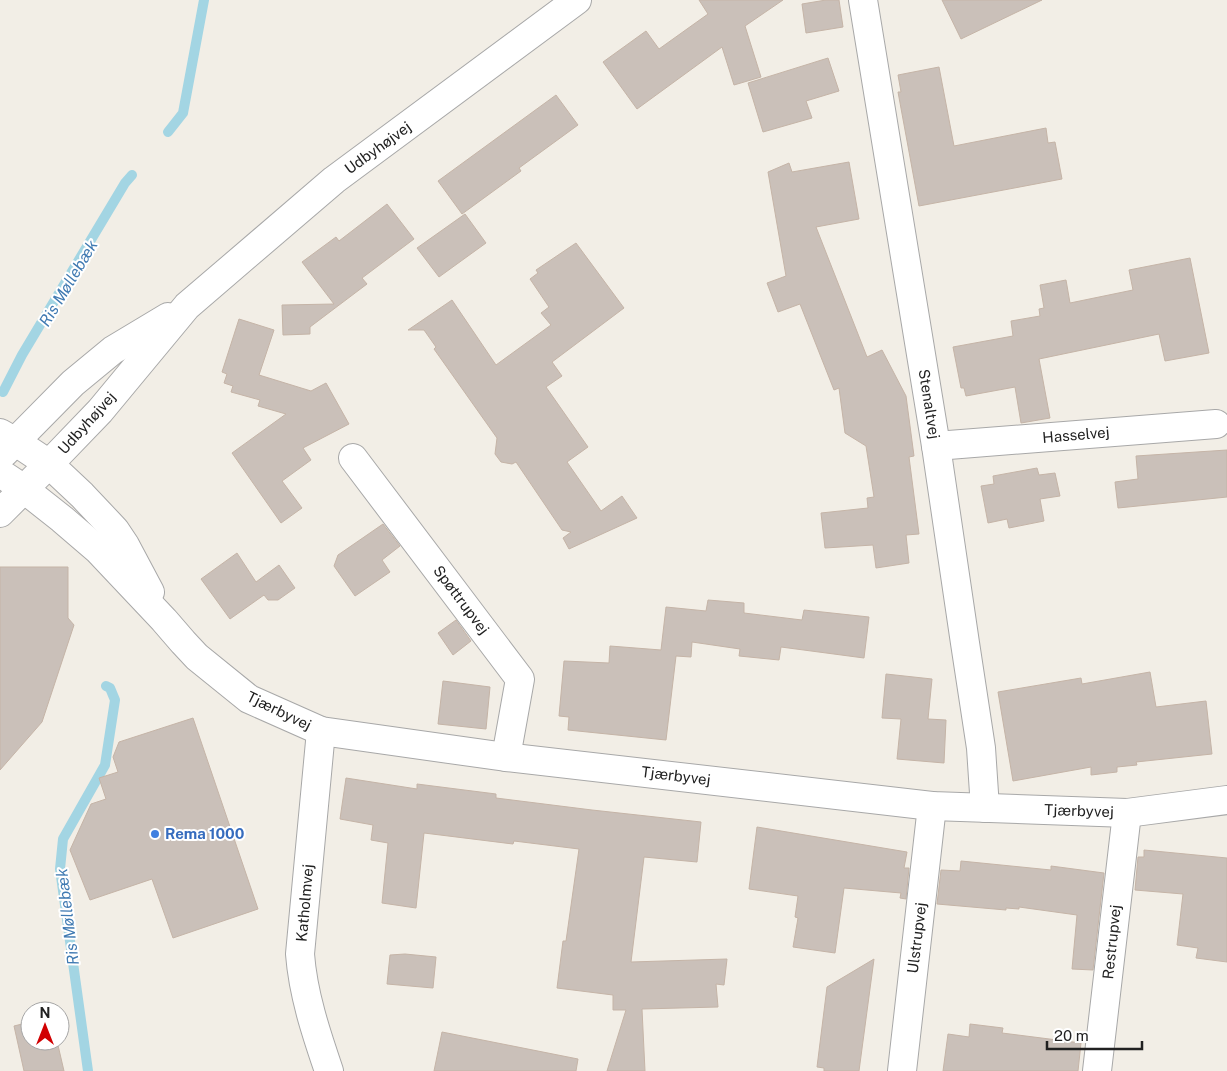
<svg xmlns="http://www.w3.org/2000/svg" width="1227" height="1071" font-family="'Public Sans',sans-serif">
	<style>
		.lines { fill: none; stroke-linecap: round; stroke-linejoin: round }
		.stream { stroke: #a3d5e3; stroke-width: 10 }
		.building { fill: #cac0b9; stroke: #c5b4a7 }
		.minor-casing { stroke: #a8a8a8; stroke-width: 30 }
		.minor { stroke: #fff; stroke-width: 28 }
		.shop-dot { fill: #3f7fe0; stroke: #fff; stroke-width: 2 }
		.labels { text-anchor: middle; stroke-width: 4; stroke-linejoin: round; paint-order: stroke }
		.street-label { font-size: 15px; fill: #212121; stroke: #fff }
		.shop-label { font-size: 15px; font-weight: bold; fill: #366cbe; stroke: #fff; text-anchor: start }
		.water-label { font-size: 16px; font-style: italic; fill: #407ab2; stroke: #fff }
	</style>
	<rect width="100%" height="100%" fill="#f2eee6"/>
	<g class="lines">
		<g class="stream">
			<polyline points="168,132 183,113 204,0"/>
			<polyline points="3,392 22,355 125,183 132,175"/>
			<polyline points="88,1071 60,869 63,839 105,765 115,700 110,688 106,686"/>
		</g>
	</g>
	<g class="building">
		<polygon points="699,0 783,0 745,26 761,77 734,85 722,47 637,109 603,62 646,31 659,49 708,14"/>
		<polygon points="826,0 839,0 843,27 806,33 802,4"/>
		<polygon points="942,0 1042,0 961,39"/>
		<polygon points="828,58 839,91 806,101 812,118 763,132 748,83"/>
		<polygon points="939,67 954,146 1046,128 1048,143 1055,142 1062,179 919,206 898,92 901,92 898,75"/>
		<polygon points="556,95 578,125 519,168 521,171 462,214 438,181"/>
		<polygon points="849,162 859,219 816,227 867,357 882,350 906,396 914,456 909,457 919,534 906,535 909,563 876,568 873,545 825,548 821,513 868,508 867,498 874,497 866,446 845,433 839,388 834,390 800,304 778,312 767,283 786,276 768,172 789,163 792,172"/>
		<polygon points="387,204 414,239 362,278 367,284 310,327 310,334 283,335 282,305 334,304 302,262 336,237 339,241"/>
		<polygon points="465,214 486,243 439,277 417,248"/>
		<polygon points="576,243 624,308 552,362 562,376 546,387 588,447 567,462 601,511 622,496 637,518 569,549 563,538 571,532 562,530 516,462 512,464 501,462 495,454 497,438 434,349 436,347 424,330 408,330 452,300 496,365 551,325 541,313 549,307 530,279 538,273 536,270"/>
		<polygon points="1190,258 1209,353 1165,361 1159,334 1039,359 1050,418 1021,423 1015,387 966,396 964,388 961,388 953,347 1013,336 1011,321 1040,316 1039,309 1044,308 1040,285 1066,280 1070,303 1133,290 1129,270"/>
		<polygon points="239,319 274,330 259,375 311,391 326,383 349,424 303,448 311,460 282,481 302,508 281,523 232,453 286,414 258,406 260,400 231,392 233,386 224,383 227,374 222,372"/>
		<polygon points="1227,450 1227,497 1118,508 1115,482 1138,479 1136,456"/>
		<polygon points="1037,468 1039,475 1055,473 1060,496 1040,499 1044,521 1009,528 1007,519 988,523 981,486 994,484 993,476"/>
		<polygon points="383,524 400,546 382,560 390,572 355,596 334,566 338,555"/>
		<polygon points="237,553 256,582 279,565 295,588 278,600 268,600 264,595 230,619 201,579"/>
		<polygon points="0,567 68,567 68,618 74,625 42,722 0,770"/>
		<polygon points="708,600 744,603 744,613 802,620 804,610 869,617 864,658 781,647 779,660 739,656 740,649 692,642 691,657 676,656 666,740 568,730 569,717 559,716 564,661 609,663 610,646 661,650 666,607 706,611"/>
		<polygon points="456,620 471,641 453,655 438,633"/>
		<polygon points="1150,672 1156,707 1206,701 1212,754 1136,762 1137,765 1117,767 1117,772 1091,775 1091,767 1013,781 998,692 1081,678 1082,684"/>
		<polygon points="886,674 932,679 928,719 946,720 944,763 897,759 901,719 882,718"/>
		<polygon points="443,681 490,687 486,729 438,724"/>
		<polygon points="193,718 258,909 173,938 152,879 90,900 70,850 91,804 106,799 99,778 118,772 113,757 119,742"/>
		<polygon points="346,778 417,789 417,784 496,794 496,798 592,810 701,822 697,862 644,857 631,962 727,959 724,985 716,984 718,1007 642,1009 645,1071 607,1071 626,1010 613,1010 613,995 557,988 563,941 566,941 579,849 514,841 513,844 424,833 416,908 382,903 388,843 371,840 373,825 340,819"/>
		<polygon points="757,827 907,852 904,868 909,868 906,899 900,898 901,893 844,888 835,953 793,947 798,918 795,917 798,896 749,889"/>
		<polygon points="1144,850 1227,858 1227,962 1196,958 1198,948 1177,945 1183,894 1135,890 1138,857 1144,857"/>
		<polygon points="961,861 1051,870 1051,866 1104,873 1093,970 1072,969 1077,915 1019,907 1019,909 1006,908 1006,910 937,904 941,870 960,871"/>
		<polygon points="405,954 436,957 433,988 387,984 390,955"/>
		<polygon points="874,959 859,1071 824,1071 824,1068 817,1067 827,987"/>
		<polygon points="30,1022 30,1041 57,1041 64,1071 24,1071 14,1026"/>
		<polygon points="970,1024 1003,1028 1002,1033 1081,1043 1078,1071 943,1071 948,1034 969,1037"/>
		<polygon points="442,1032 578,1059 576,1071 434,1071"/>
	</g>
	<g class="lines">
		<g class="minor-casing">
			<g id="minor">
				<polyline points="863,0 936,446 965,643 981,748 985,808"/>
				<polyline points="0,433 16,442 49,464 82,495 115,530 125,545 150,592"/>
				<polyline points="936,446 1216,424"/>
				<polyline points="4,453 73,383 113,350 168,317"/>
				<polyline points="353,458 520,679 506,757"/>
				<polyline points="0,473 24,489 62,519 97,549 164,620 183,642 197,657 249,699 321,731 506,757 932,806 1127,813 1227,800"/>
				<polyline points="0,513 49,464 100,411 187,306 334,180 577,0"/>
				<path d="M321,731L300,954C303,994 316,1033 329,1071"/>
				<polyline points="902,1071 932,806"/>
				<polyline points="1097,1071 1127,813"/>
			</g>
		</g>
		<use href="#minor" class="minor"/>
	</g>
	<circle class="shop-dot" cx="155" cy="834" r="5"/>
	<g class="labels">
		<g class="street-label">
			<text transform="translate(378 148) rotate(-36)" y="5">Udbyhøjvej</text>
			<text transform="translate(929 404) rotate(81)" y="5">Stenaltvej</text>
			<text transform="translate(87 423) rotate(-48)" y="5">Udbyhøjvej</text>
			<text transform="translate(1076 435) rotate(-5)" y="5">Hasselvej</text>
			<text transform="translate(461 600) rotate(53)" y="5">Spøttrupvej</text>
			<text transform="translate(279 711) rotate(26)" y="5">Tjærbyvej</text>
			<text transform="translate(676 776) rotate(7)" y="5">Tjærbyvej</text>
			<text transform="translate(1079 811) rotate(2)" y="5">Tjærbyvej</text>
			<text transform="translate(305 903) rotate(-85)" y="5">Katholmvej</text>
			<text transform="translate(917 938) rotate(-83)" y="5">Ulstrupvej</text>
			<text transform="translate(1112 942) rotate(-84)" y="5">Restrupvej</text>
		</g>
		<g class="shop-label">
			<text x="165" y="839">Rema 1000</text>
		</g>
		<g class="water-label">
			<text transform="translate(68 283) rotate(-59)" y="6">Ris Møllebæk</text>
			<text transform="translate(67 917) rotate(-97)" y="6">Ris Møllebæk</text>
		</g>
	</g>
	<g transform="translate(45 1026)"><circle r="24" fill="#ffffff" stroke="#a6a6a6"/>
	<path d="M0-4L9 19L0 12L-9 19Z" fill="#d10002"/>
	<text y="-8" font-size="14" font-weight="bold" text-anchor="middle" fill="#212121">N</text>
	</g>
	<path d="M1047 1041v8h95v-8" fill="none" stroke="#212121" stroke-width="2.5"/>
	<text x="1054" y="1041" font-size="15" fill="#212121" stroke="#ffffff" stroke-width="4" paint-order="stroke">20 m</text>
</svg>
